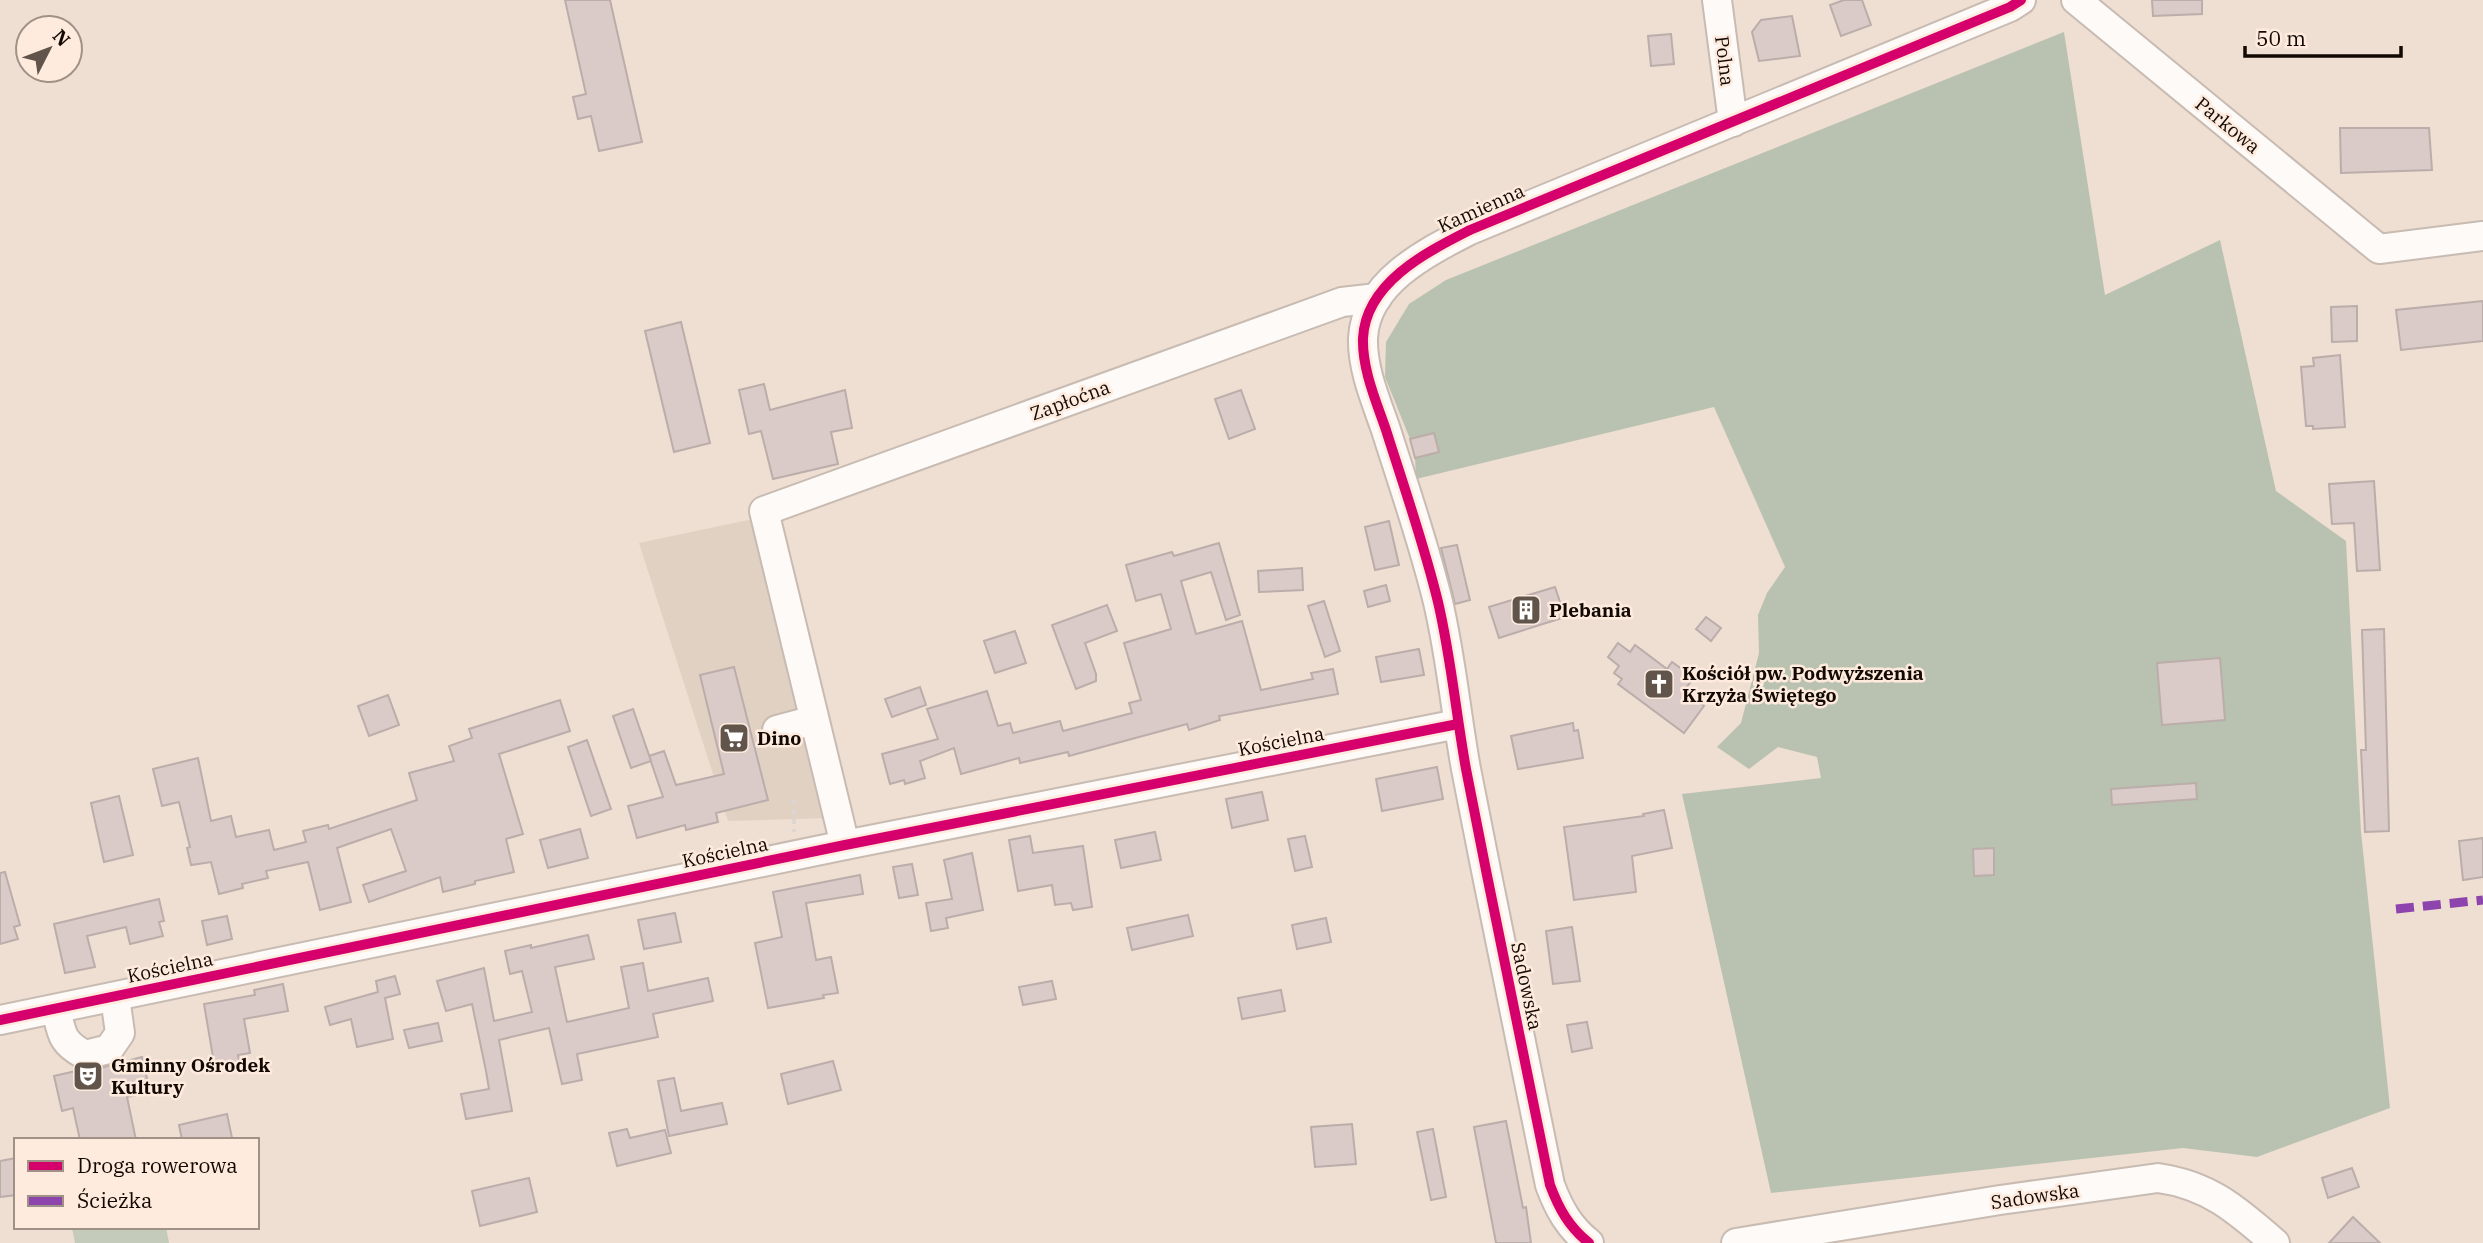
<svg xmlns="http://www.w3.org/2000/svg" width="2483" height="1243" font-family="'IBM Plex Serif',serif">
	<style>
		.commercial { fill: #e1d1c2 }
		.green { fill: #c4cbbb }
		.forest { fill: #b9c2b0 }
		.building { fill: #dacbc9; stroke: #bbadaa; stroke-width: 2 }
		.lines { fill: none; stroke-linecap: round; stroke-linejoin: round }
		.minor-casing { stroke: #c8bbb2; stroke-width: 32 }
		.path { stroke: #dcd6d3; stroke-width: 3.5; stroke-dasharray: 5 5; stroke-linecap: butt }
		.minor { stroke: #fdfaf8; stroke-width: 28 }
		.quiet { stroke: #8e44ad; stroke-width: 9; stroke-dasharray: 18 9; stroke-linecap: butt }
		.cycleway-casing { stroke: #feebde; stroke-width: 15 }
		.cycleway { stroke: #d6006c; stroke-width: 10 }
		.labels { text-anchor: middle; stroke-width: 5; stroke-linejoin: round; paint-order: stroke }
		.street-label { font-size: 19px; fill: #130903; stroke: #feebde }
		.poi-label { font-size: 19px; font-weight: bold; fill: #130903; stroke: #feebde; text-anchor: start }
	</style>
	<rect width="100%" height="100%" fill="#efded2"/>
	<polygon class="commercial" points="753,519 829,818 728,821 639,543"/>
	<polygon class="green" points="166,1227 169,1243 75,1243 72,1228"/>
	<polygon class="forest" points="2064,32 2105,295 2220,240 2276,491 2346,541 2361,832 2390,1108 2257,1157 2183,1148 1771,1193 1682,794 1821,778 1817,757 1778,747 1749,769 1717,747 1741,723 1759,653 1758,615 1767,593 1785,567 1714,407 1416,479 1415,458 1410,439 1385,377 1386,342 1409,304 1446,280"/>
	<g class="building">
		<polygon points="565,0 610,0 642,142 599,151 591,116 578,119 573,97 586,94"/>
		<polygon points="1844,0 1862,0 1871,25 1841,36 1830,5"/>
		<polygon points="2152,0 2202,0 2202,14 2153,16"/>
		<polygon points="1792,16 1800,56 1759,61 1752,32 1761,20"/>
		<polygon points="1671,34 1674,64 1651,66 1648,36"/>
		<polygon points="2340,128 2429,128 2432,170 2341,173"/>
		<polygon points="2483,301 2483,341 2401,350 2396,310"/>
		<polygon points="2357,306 2357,341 2332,342 2331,307"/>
		<polygon points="681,322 710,443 674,452 645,331"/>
		<polygon points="2340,355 2345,427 2313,429 2313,426 2306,426 2301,367 2314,366 2313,358"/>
		<polygon points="764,384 770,410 845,390 852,428 831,432 838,464 773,479 761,431 749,434 739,390"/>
		<polygon points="1241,390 1255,429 1229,439 1215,399"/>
		<polygon points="1434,433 1439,452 1415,458 1410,439"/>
		<polygon points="2374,481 2380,570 2357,571 2354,523 2332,524 2329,484"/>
		<polygon points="1389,521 1399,565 1375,570 1365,527"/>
		<polygon points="1219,543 1240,615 1226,620 1211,572 1181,581 1196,634 1242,621 1261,690 1313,679 1311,673 1333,669 1338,694 1219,716 1220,720 1189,730 1187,724 1069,756 1068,752 1020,763 1019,758 961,774 954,748 920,761 925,778 905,784 904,780 890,784 882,754 938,739 927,709 987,691 998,726 1010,723 1013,733 1060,721 1063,731 1132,713 1129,703 1141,700 1124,643 1171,629 1161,594 1136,601 1126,565 1172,552 1174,556"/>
		<polygon points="1457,545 1470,600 1455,604 1441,548"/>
		<polygon points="1302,568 1303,590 1259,592 1258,571"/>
		<polygon points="1386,585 1390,601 1368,607 1364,591"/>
		<polygon points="1555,587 1565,617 1499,638 1489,607"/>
		<polygon points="1324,601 1340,651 1325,657 1308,606"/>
		<polygon points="1107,605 1117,631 1085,643 1096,674 1096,681 1076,689 1052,625"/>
		<polygon points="1706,617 1721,628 1711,641 1696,629"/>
		<polygon points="2384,629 2389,831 2365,832 2361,750 2366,750 2362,630"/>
		<polygon points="1015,631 1026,663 995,673 984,641"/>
		<polygon points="1618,643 1630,652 1635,645 1667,669 1672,662 1694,678 1685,689 1704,706 1684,733 1618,684 1622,679 1614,673 1619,666 1608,657"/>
		<polygon points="1419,649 1424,675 1381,682 1376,657"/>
		<polygon points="2220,658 2225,720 2162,725 2157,663"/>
		<polygon points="734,667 768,800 716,813 718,822 686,830 685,825 637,838 628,806 663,797 649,756 664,751 676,785 724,774 700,675"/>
		<polygon points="920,687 926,705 892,717 885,699"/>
		<polygon points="388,695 399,725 369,736 358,706"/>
		<polygon points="560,700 570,731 499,754 523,834 506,839 514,872 475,881 475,884 443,892 440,877 369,902 363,885 406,871 391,829 337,848 351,902 320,910 308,862 266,871 268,878 242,884 243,888 219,894 211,862 191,865 187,848 190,847 179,802 162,806 153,769 198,758 211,821 231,816 236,837 269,830 274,850 306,842 303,831 328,825 329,829 417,800 409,773 454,761 449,746 472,738 469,729"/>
		<polygon points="633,709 651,761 631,768 613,716"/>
		<polygon points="1573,723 1574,731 1578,730 1583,758 1518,769 1511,736"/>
		<polygon points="587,740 611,809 591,816 568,747"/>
		<polygon points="1437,767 1443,799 1382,811 1376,779"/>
		<polygon points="2196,783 2197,799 2112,805 2111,789"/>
		<polygon points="1262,792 1268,820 1232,828 1226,799"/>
		<polygon points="119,796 133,855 104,862 91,803"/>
		<polygon points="1664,810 1672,848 1632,856 1636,892 1574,900 1564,827 1644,816 1643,814"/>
		<polygon points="580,829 588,858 548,868 540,840"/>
		<polygon points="1155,832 1161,860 1121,868 1115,840"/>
		<polygon points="1030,836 1033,853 1083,846 1092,907 1073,910 1071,903 1055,905 1052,885 1018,891 1009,840"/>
		<polygon points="1305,836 1312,867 1295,871 1288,839"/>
		<polygon points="2483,838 2483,877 2463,880 2459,841"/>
		<polygon points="1994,848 1994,875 1974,876 1973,849"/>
		<polygon points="972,853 983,910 946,918 948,928 931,931 926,903 952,899 944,860"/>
		<polygon points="912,864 918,895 899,898 893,867"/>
		<polygon points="5,872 20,925 14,927 18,939 0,944 0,873"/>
		<polygon points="860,875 863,894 806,903 816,960 831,957 838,993 823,995 824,998 768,1008 755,943 782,937 773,892"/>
		<polygon points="159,899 164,921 159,922 163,936 130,944 126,927 87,936 95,967 65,973 54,924"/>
		<polygon points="675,913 681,942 644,949 638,920"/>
		<polygon points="1188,915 1193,936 1132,950 1127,928"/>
		<polygon points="227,916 232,939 207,945 202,921"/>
		<polygon points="1326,918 1331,942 1297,949 1292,925"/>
		<polygon points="1572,927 1580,981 1553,984 1546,931"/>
		<polygon points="588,935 594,959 555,967 567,1022 629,1008 621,967 643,963 648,991 708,978 713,1001 653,1014 658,1037 577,1054 582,1080 562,1084 549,1028 499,1040 512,1111 466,1119 461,1094 489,1089 486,1071 472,1004 446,1011 437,981 484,968 494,1021 532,1012 522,971 510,974 505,951 531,945 531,948"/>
		<polygon points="395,976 400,994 385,998 393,1039 357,1047 351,1019 330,1025 325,1007 378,992 376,981"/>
		<polygon points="1052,981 1056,999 1023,1005 1019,987"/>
		<polygon points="283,984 288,1011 244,1019 250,1053 238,1055 240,1065 215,1069 204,1004 255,995 254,990"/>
		<polygon points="1281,990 1285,1011 1242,1019 1238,998"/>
		<polygon points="1587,1022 1592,1048 1572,1052 1567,1025"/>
		<polygon points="438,1023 442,1041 409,1048 404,1030"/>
		<polygon points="142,1057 150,1092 127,1097 136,1140 80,1140 73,1108 62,1111 54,1076 80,1070 89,1071"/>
		<polygon points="833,1061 841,1090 788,1104 781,1074"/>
		<polygon points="674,1078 681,1111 722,1103 727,1124 669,1136 658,1081"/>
		<polygon points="227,1114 232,1138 221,1140 182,1140 179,1125"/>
		<polygon points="1506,1121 1523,1208 1526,1207 1531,1243 1496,1243 1474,1127"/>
		<polygon points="1352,1124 1356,1164 1315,1167 1311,1127"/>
		<polygon points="627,1129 630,1138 665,1130 671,1153 617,1166 609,1133"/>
		<polygon points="1433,1129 1446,1197 1431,1200 1417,1132"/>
		<polygon points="16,1158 16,1195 0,1197 0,1161"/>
		<polygon points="2352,1168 2359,1187 2328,1198 2322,1178"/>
		<polygon points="529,1178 537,1212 480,1226 472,1191"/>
		<polygon points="2353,1217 2380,1243 2329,1243"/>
	</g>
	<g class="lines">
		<g class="minor-casing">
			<g id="minor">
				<polyline points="1717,0 1733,122"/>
				<polyline points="2076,0 2379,249 2483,236"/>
				<polyline points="777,730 814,720"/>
				<polyline points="845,845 764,511 1342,302 1377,298"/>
				<path d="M56,1009C62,1034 61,1042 85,1055L109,1049L120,1033L115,997"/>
				<polyline points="0,1020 845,845 1458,724"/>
				<path d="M1589,1243C1569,1227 1559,1209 1550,1185C1522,1047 1493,908 1466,769C1456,714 1451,657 1438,602C1424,544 1404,487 1386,430C1376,401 1362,369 1363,338C1366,282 1427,252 1470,230L2010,7L2021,0"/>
				<path d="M1736,1243L2000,1200L2158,1178C2209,1185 2237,1210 2275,1243"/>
			</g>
		</g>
		<polyline class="path" points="794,799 794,832"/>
		<use href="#minor" class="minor"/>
		<polyline class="quiet" points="2396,909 2483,900"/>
		<g class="cycleway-casing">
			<g id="cycleway">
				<polyline points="0,1020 845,845 1458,724"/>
				<path d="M1589,1243C1569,1227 1559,1209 1550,1185C1522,1047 1493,908 1466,769C1456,714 1451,657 1438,602C1424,544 1404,487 1386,430C1376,401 1362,369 1363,338C1366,282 1427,252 1470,230L2010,7L2021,0"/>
			</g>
		</g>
		<use href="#cycleway" class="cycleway"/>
	</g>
	<defs>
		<g id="building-square" transform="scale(1.575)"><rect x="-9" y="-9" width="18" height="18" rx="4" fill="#60544b" stroke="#feebde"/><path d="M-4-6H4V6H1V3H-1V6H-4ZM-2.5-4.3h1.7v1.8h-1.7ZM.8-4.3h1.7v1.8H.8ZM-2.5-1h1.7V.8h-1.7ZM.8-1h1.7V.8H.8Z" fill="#fff"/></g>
		<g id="church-square" transform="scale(1.575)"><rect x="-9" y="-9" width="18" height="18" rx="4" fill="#60544b" stroke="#feebde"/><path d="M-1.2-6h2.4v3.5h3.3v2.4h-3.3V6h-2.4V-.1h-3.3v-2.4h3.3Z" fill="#fff"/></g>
		<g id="supermarket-square" transform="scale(1.575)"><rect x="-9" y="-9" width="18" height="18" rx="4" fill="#60544b" stroke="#feebde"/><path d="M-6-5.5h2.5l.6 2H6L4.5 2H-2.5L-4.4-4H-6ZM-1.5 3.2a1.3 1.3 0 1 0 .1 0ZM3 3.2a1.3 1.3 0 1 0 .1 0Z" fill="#fff"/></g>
		<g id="theatre-square" transform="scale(1.575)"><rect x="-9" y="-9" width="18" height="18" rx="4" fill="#60544b" stroke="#feebde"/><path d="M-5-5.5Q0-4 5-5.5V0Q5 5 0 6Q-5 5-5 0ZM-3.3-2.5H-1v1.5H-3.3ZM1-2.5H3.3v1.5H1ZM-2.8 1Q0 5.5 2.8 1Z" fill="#fff"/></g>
	</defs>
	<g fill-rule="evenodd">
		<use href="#building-square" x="1526" y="610"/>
		<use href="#church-square" x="1659" y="684"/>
		<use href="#supermarket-square" x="734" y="738"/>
		<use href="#theatre-square" x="88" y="1076"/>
	</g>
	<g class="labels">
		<g class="street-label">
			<text transform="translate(1725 61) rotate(83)" y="7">Polna</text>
			<text transform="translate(2228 125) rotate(39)" y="7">Parkowa</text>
			<text transform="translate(1481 208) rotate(-24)" y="7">Kamienna</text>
			<text transform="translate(1070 400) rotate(-20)" y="7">Zapłoćna</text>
			<text transform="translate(1281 741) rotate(-11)" y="7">Kościelna</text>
			<text transform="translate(725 852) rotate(-12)" y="7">Kościelna</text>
			<text transform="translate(170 967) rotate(-12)" y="7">Kościelna</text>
			<text transform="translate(1527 986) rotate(78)" y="7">Sadowska</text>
			<text transform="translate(2035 1196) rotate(-8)" y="7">Sadowska</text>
		</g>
		<g class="poi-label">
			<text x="1549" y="617">Plebania</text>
			<text x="1682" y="680">Kościół pw. Podwyższenia<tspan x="1682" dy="22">Krzyża Świętego</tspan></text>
			<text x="757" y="745">Dino</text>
			<text x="111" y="1072">Gminny Ośrodek<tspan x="111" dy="22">Kultury</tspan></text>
		</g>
	</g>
	<rect x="14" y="1138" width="245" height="91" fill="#feebde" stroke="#a09186" stroke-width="2"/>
	<rect x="28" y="1161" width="35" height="10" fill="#d6006c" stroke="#a09186" stroke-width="2"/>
	<text x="77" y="1173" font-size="21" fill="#130903">Droga rowerowa</text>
	<rect x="28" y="1196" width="35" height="10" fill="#8e44ad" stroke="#a09186" stroke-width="2"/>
	<text x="77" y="1208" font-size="21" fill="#130903">Ścieżka</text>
	<g transform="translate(49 49) rotate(48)"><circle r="33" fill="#feebde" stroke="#a09186" stroke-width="2"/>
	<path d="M0-5L12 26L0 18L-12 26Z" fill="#60544b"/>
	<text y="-10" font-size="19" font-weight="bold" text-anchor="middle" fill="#130903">N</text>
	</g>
	<path d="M2245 46v10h156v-10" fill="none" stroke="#130903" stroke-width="3.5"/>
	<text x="2256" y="46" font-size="21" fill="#130903" stroke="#feebde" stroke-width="5" paint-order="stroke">50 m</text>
</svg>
